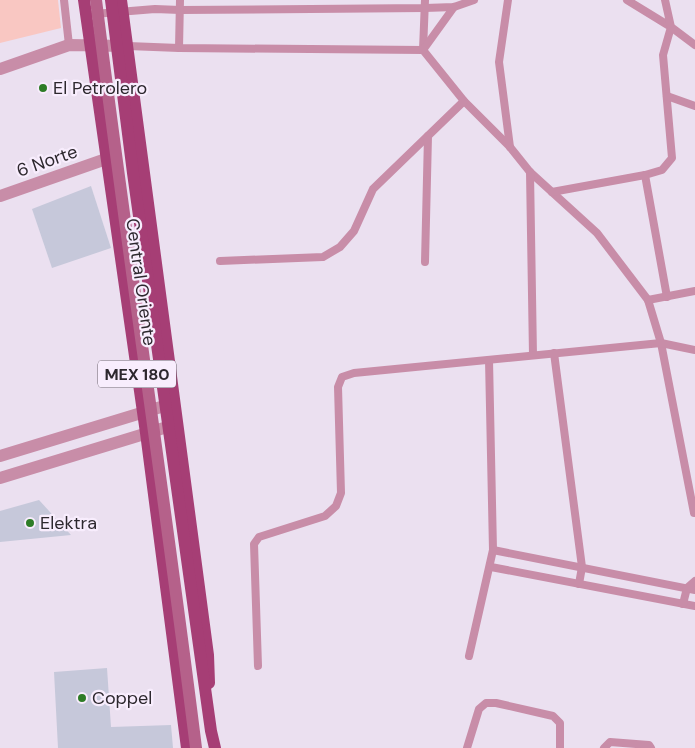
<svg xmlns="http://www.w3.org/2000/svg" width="695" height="748" font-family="'DM Sans',sans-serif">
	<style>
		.green { fill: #f9c7c2 }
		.building { fill: #c6c8da }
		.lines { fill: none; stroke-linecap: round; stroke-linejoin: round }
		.service { stroke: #c88da8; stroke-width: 8 }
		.minor { stroke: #c88da8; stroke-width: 12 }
		.primary { stroke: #a63e75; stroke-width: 12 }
		.secondary-bridge { stroke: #b5618a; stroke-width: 12 }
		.primary-bridge { stroke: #a63e75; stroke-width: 12 }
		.poi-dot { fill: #2d7c26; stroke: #f8edfd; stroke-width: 2 }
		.labels { text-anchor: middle; stroke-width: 4.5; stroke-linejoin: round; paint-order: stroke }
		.shield { fill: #f8edfd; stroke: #6a636c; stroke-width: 1 }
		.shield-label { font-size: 16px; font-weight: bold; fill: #2d282e }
		.poi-label { font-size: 18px; fill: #2d282e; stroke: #f8edfd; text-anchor: start }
		.street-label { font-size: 18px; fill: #2d282e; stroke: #f8edfd }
	</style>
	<rect width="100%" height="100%" fill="#ebe0f0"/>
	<polygon class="green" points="0,0 58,0 61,28 0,43"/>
	<g class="building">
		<polygon points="91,186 111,248 52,268 32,209"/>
		<polygon points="39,500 71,535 0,542 0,511"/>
		<polygon points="107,668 111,727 171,725 173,748 58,748 54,672"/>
	</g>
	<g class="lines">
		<g class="service">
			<polyline points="64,0 69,45"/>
			<polyline points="425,0 423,50 464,101 510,147 530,172 597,233 648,300 661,343 694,513 695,513"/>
			<polyline points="508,0 499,62 510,147"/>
			<polyline points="627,0 671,27 663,55 672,158 662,170 645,175 667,297"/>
			<polyline points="665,0 671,27 695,45"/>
			<polyline points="94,14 155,9 180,10 425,8 454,7 474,0"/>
			<polyline points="128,46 179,48 423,50 454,7"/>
			<polyline points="179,48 180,0"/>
			<polyline points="667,96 695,106"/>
			<polyline points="530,172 533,355"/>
			<polyline points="552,192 645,175"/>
			<polyline points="220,261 323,257 340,247 354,231 373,189 464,101"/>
			<polyline points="425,262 428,136"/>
			<polyline points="648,300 695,291"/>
			<polyline points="554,353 582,567 579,584"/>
			<polyline points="493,550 695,590"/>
			<polyline points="491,567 695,606"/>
			<polyline points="683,604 687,588 695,581"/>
			<polyline points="469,656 493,550 489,360"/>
			<polyline points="258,666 254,544 259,537 325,516 336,506 341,493 338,387 342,377 354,373 661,343 695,350"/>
			<polyline points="467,748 479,709 486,703 496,703 553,716 560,723 560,748"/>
			<polyline points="604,748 610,742 649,745 651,748"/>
		</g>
		<g class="minor">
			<polyline points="0,69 69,45 126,46"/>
			<polyline points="0,196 106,159"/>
			<polyline points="0,456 174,403"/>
			<polyline points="0,478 177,424"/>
		</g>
		<g class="primary">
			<polyline points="84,0 146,433 187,748"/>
			<polyline points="121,0 208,655 209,683"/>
		</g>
		<path class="secondary-bridge" d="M96,0C127,250 165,498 196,748"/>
		<polyline class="primary-bridge" points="111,0 133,173 211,731 215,748"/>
	</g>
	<g class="poi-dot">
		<circle cx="43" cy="88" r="5"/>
		<circle cx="30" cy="523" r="5"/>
		<circle cx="82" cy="698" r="5"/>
	</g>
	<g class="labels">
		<rect class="shield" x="98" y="360.5" width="78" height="27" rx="4"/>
		<g class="shield-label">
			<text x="137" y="380">MEX 180</text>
		</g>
		<g class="poi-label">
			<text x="53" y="94">El Petrolero</text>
			<text x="40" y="529">Elektra</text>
			<text x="92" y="704">Coppel</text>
		</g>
		<g class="street-label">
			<text transform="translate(47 161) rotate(-19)" y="6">6 Norte</text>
			<text transform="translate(141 282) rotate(82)" y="6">Central Oriente</text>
		</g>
	</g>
</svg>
